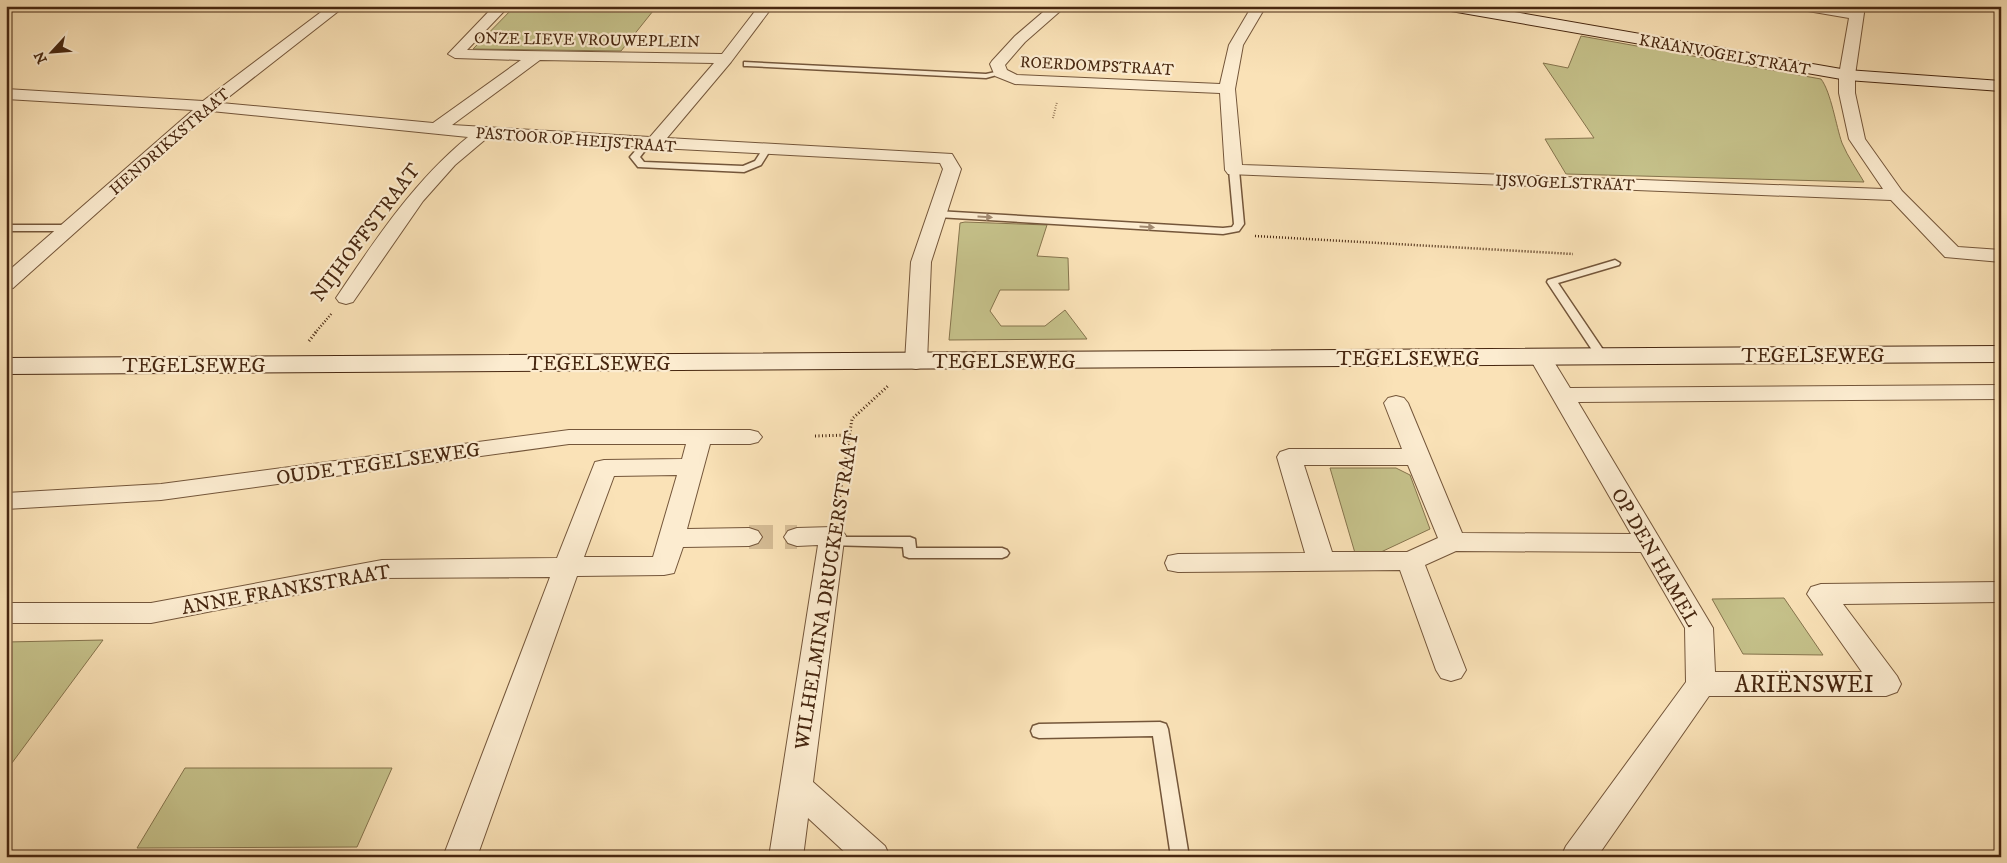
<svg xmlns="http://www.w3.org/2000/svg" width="2007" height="863" font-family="'IM FELL DW Pica',serif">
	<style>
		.green { fill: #c5c18a; stroke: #86744d }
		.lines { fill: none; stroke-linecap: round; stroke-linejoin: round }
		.street-tunnel { stroke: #d6bd96; stroke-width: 24; stroke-dasharray: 24 12; stroke-linecap: butt }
		.lane-casing { stroke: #74563a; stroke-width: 3 }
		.street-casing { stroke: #74563a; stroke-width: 2 }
		.secondary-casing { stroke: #472710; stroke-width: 2 }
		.path-far2 { stroke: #472710; stroke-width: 2; stroke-dasharray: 0.5 2; stroke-linecap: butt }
		.path-far1 { stroke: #472710; stroke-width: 2.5; stroke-dasharray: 1 2; stroke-linecap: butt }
		.path { stroke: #472710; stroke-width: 3; stroke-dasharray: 1 2.5; stroke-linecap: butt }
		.lane { fill: #fcecd0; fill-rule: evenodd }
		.street { fill: #fcecd0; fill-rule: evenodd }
		.secondary { fill: #fcecd0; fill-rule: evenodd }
		.oneway { fill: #a28a70 }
		.labels { text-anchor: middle; stroke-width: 4.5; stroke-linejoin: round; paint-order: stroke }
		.far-street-label { font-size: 16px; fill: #472710; stroke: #fcecd0 }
		.street-label { font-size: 20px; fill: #472710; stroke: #fcecd0 }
		.near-street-label { font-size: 24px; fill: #472710; stroke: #fcecd0 }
	</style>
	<rect width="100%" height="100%" fill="#fae2b7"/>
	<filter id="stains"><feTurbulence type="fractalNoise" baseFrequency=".004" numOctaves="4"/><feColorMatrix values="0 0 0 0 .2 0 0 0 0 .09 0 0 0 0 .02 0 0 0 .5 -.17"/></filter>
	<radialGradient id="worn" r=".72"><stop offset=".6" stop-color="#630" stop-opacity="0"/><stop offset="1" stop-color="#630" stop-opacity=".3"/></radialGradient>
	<g class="green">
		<polygon points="515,6 657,6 621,51 473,49"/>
		<path d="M1581,36L1821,79C1831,92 1836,126 1842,143C1848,157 1857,170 1864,182L1566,174L1545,139L1594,138L1543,63L1568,68Z"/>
		<polygon points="965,222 1047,225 1037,256 1068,258 1069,290 1000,290 990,311 1001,326 1045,326 1065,310 1087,339 949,340 960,223"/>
		<polygon points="1330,468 1396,468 1410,475 1430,529 1381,552 1355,553"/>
		<polygon points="1784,598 1823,655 1743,654 1712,599"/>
		<polygon points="103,640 6,771 6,642"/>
		<polygon points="185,768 392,768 357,847 137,848"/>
	</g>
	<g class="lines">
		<polyline class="street-tunnel" points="749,537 797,537"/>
		<g class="lane-casing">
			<g id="lane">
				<polygon points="744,62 986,74 1000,71 1004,73 986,78 747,66 744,66"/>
				<polygon points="646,141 650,144 640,157 644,162 743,166 755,161 764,147 771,149 761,165 744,172 638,167 630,157 643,142"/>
				<polygon points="1234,167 1239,170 1244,224 1239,231 1223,234 937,217 932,214 937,211 1223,228 1232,227 1234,224 1229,170"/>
				<polygon points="6,225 70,225 75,228 70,231 6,231"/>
				<polygon points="1615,260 1620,263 1619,265 1558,283 1608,357 1602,360 1598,359 1547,282 1548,280"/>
				<polygon points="832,537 910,537 915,539 916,548 1002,548 1007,550 1009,553 1007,556 1002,558 909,558 904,556 903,547 827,545 825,542 827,539"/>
				<polygon points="1160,722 1166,724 1168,729 1189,857 1171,857 1153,736 1039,738 1033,736 1031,731 1033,726 1039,724"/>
			</g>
		</g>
		<g class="street-casing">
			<g id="street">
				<path d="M329,6H345L221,103L433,123L521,60L455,58L448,54L494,6H509L467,50L722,54L759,6H773L731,62L667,138L952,154L961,169L931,262L927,362L924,367L916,369L908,367L905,362L911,262L943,169L940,163L659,148L653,149L647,147L487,138L455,165L423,201L353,302L346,304L339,302L336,298C375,240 414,181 468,137L211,111L13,288L6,290V273L193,110L6,99V89L203,101ZM540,60L714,63L650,137L452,125Z"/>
				<polygon points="1050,6 1066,6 1025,42 1005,65 1007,70 1017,75 1220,84 1229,45 1252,6 1266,6 1243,45 1235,89 1242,165 1883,189 1849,139 1839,93 1839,75 1849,18 1802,10 1795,6 1829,6 1851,10 1851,6 1865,6 1855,75 1855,93 1865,139 1902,191 1958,247 2001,250 2001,262 1945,257 1891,200 1228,174 1225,170 1220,93 1015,84 995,76 990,64 992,61 1015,36"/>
				<path d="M1540,350L1548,352L1570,388L2001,385V399L1578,402L1713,628L1715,672H1862L1807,594L1811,587L1821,584L2001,582V602L1843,604L1897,676L1901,684L1897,692L1886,696H1709L1597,857H1561L1566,846L1686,682L1685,628L1641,552L1456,551L1425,565L1466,670L1461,678L1451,681L1441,678L1436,670L1400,570L1178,572L1168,570L1165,563L1168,556L1178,554L1305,553L1277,457L1280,452L1289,449H1402L1384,403L1388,398L1396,396L1404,398L1408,403L1462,533L1631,534L1529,357L1532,352ZM1304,465H1408L1438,538L1407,552H1332Z"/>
				<path d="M569,430H750L758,432L762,437L758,442L750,444H710L687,529L749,528L758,531L762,537L758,543L749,546L683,547L674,573L664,575L577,576L477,857H443L550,577L382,578L151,623H6V603H151L382,560L557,558L595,462L604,460L682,459L686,444H569L161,500L6,509V493L161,484ZM677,475L653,557H584L614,476Z"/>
				<polygon points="833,527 842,530 846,536 844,540 813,782 885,846 890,857 850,857 808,818 803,857 769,857 818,545 797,546 788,543 784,537 788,531 797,528"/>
			</g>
		</g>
		<g class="secondary-casing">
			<g id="secondary">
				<polygon points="1443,6 1480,6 1847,70 2001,81 2001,91 1847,80 1451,11"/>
				<polygon points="2001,346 2001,362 6,374 6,358"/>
			</g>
		</g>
		<polyline class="path-far2" points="1053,118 1057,102"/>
		<g class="path-far1">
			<polyline points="1255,236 1573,254"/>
			<polyline points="315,333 332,313"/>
		</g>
		<g class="path">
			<polyline points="309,341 316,332"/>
			<polyline points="815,436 850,435"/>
			<polyline points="837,514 852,419 889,385"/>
		</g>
		<use href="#lane" class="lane"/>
		<use href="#street" class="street"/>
		<use href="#secondary" class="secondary"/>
	</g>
	<defs><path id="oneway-solid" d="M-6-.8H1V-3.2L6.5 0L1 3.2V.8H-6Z" transform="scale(1.25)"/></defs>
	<g class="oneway">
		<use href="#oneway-solid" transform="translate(985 217) rotate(3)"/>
		<use href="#oneway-solid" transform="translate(1147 227) rotate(3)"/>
	</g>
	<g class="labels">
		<g class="far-street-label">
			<text transform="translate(587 39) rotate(1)" y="6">ONZE LIEVE VROUWEPLEIN</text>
			<text transform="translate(1725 54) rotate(10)" y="6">KRAANVOGELSTRAAT</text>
			<text transform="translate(1097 65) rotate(3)" y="6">ROERDOMPSTRAAT</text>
			<text transform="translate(576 139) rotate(4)" y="6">PASTOOR OP HEIJSTRAAT</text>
			<text transform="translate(169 141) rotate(-41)" y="6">HENDRIKXSTRAAT</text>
			<text transform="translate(1565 182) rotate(2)" y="6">IJSVOGELSTRAAT</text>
		</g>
		<g class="street-label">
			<text transform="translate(365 232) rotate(-53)" y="7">NIJHOFFSTRAAT</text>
			<text x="1813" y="362">TEGELSEWEG</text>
			<text x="1408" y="365">TEGELSEWEG</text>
			<text x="1004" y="368">TEGELSEWEG</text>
			<text x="599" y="370">TEGELSEWEG</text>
			<text x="194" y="372">TEGELSEWEG</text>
			<text transform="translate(378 463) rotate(-8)" y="7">OUDE TEGELSEWEG</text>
			<text transform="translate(1656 557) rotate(60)" y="7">OP DEN HAMEL</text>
			<text transform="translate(286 589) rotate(-10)" y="7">ANNE FRANKSTRAAT</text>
			<text transform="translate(826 590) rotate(-81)" y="7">WILHELMINA DRUCKERSTRAAT</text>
		</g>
		<g class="near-street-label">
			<text x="1804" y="692">ARIËNSWEI</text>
		</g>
	</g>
	<rect width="2007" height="863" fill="none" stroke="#fae2b7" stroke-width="25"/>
	<rect x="8" y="8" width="1992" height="848" fill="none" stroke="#472710" stroke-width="2.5"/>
	<rect x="12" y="12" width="1982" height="838" fill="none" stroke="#472710"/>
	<g transform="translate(52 52) rotate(244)" stroke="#fcecd0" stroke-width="4" paint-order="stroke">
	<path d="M0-4L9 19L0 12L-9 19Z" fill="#472710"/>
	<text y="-8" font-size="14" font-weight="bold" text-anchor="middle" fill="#472710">N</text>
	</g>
	<rect width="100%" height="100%" filter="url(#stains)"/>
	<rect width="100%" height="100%" fill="url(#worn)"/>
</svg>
